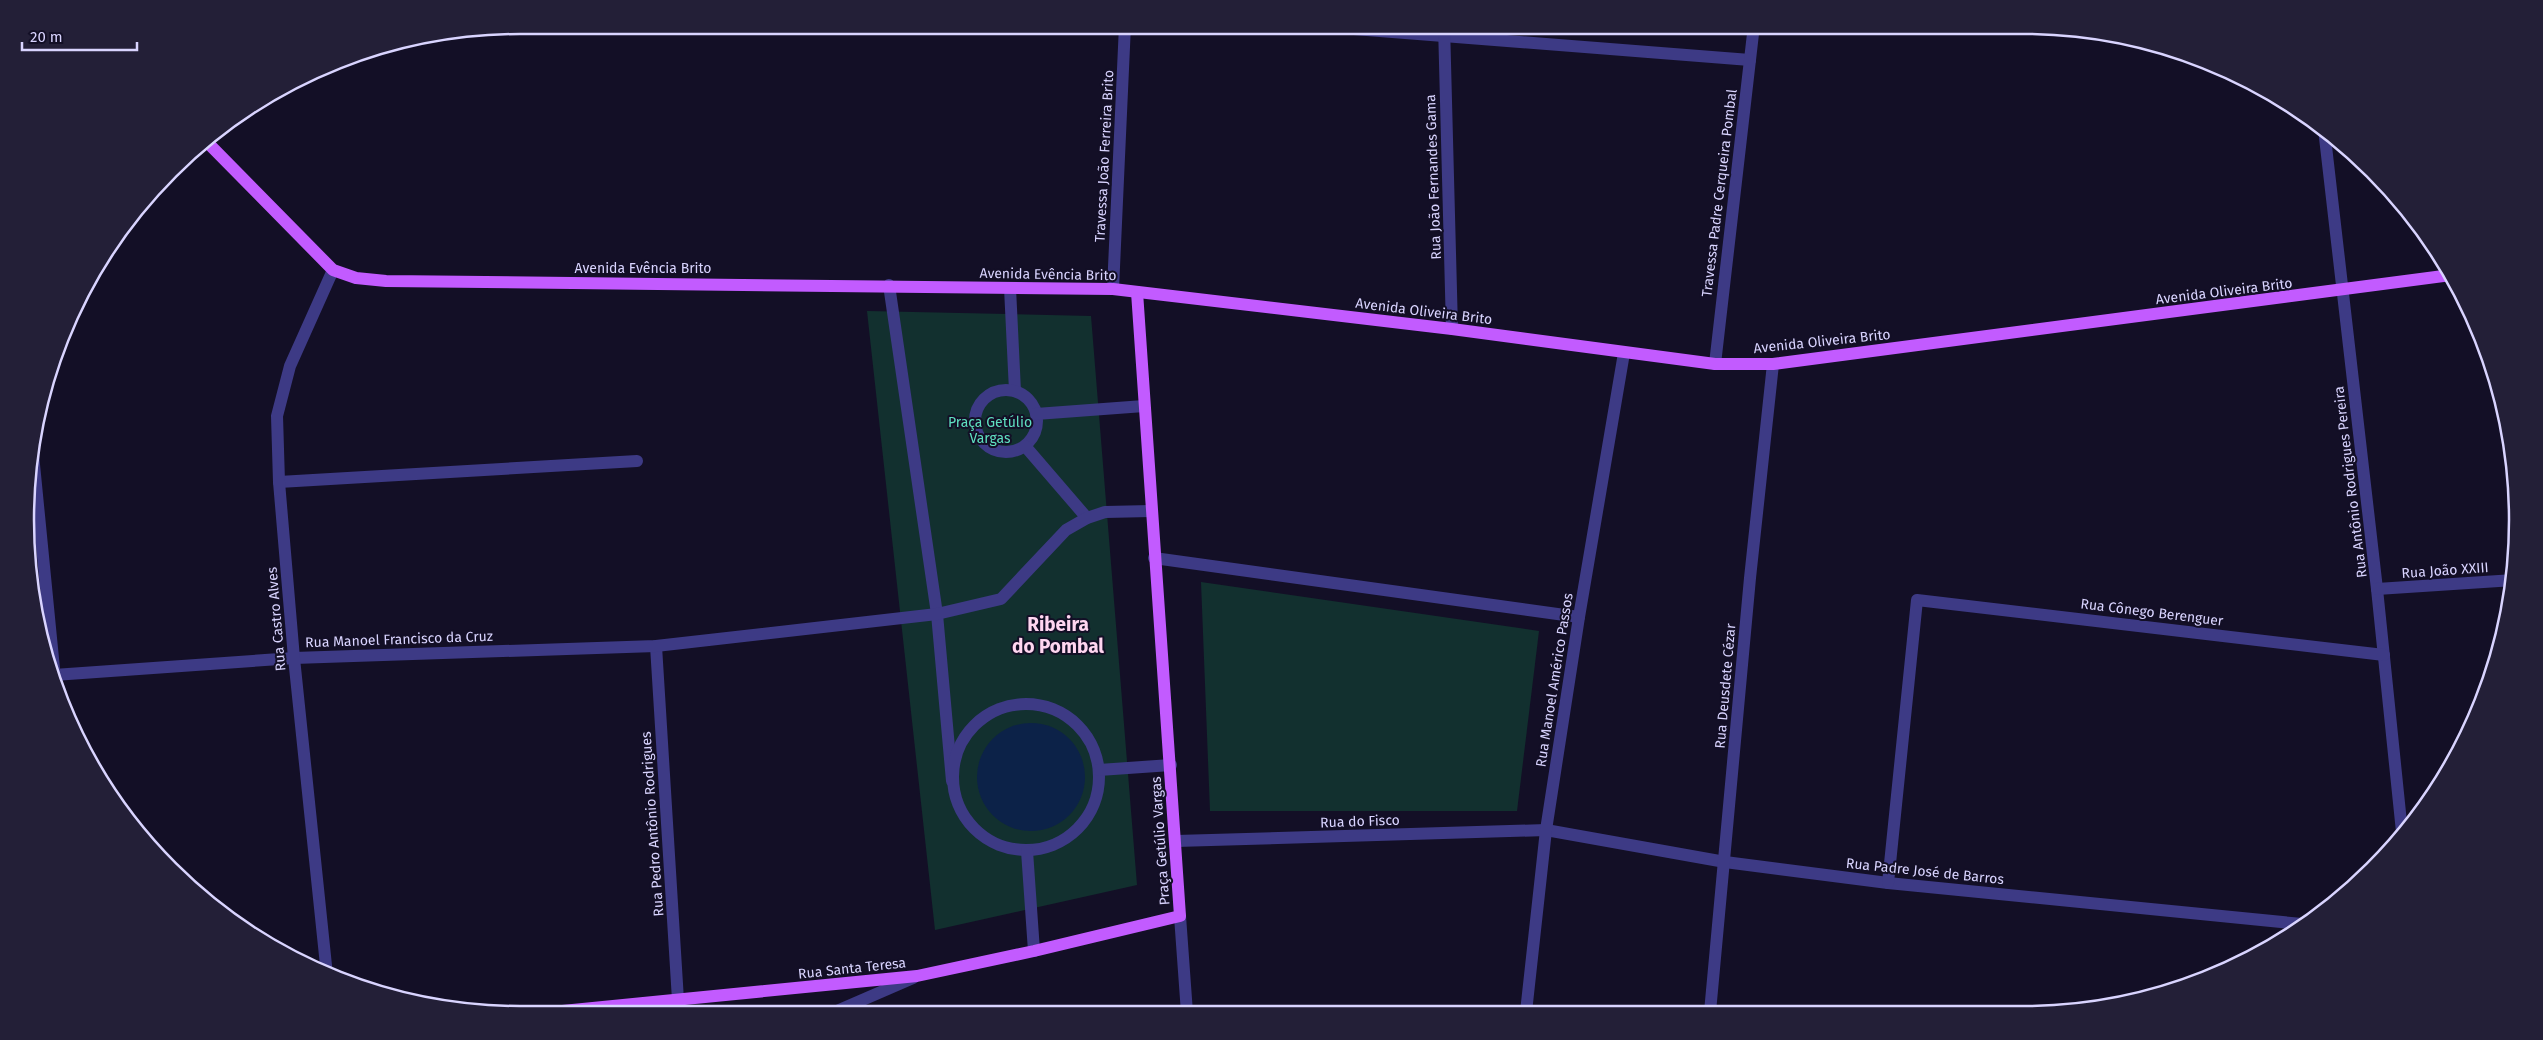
<svg xmlns="http://www.w3.org/2000/svg" width="2543" height="1040" font-family="'Fira Sans',sans-serif">
	<style>
		.green { fill: #12302f }
		.water { fill: #0c2248 }
		.lines { fill: none; stroke-linecap: round; stroke-linejoin: round }
		.minor { stroke: #3d3a85; stroke-width: 12 }
		.major { stroke: #c25bff; stroke-width: 12 }
		.labels { text-anchor: middle; stroke-width: 4; stroke-linejoin: round; paint-order: stroke }
		.street-label { font-size: 14px; fill: #d9d4ff; stroke: #130f26 }
		.park-label { font-size: 14px; fill: #5fe0c0; stroke: #130f26 }
		.district-label { font-size: 19px; font-weight: bold; fill: #ffd6f0; stroke: #130f26 }
		.rim { fill: none; stroke: #d9d4ff; stroke-width: 2.5 }
	</style>
	<rect width="100%" height="100%" fill="#130f26"/>
	<g class="green">
		<polygon points="867,311 1091,316 1137,885 935,930"/>
		<polygon points="1201,582 1539,631 1517,811 1210,811"/>
	</g>
	<circle class="water" cx="1031" cy="777" r="54"/>
	<g class="lines">
		<g class="minor">
			<polyline points="1303,25 1750,60"/>
			<polyline points="1444,25 1452,329"/>
			<polyline points="2324,129 2377,589 2402,832"/>
			<polyline points="889,285 937,614 952,781"/>
			<polyline points="1010,288 1015,391"/>
			<polyline points="1113,289 1125,25"/>
			<polyline points="1715,364 1754,25"/>
			<circle cx="1006" cy="421" r="31"/>
			<polyline points="1036,414 1144,406"/>
			<polyline points="32,444 56,689"/>
			<polyline points="1025,446 1087,518"/>
			<polyline points="279,482 637,461"/>
			<polyline points="1154,558 1579,617"/>
			<polyline points="2377,589 2514,580"/>
			<polyline points="656,646 678,1000"/>
			<polyline points="54,675 294,658 656,646 937,614 1001,599 1066,530 1087,518 1105,512 1151,511"/>
			<circle cx="1026" cy="777" r="73"/>
			<polyline points="1099,770 1171,765"/>
			<polyline points="1176,841 1546,830 1725,862 1888,883 2302,924"/>
			<polyline points="1027,851 1034,951"/>
			<polyline points="1888,883 1917,600 2384,655"/>
			<polyline points="1180,916 1187,1013"/>
			<polyline points="327,975 294,658 279,482 277,416 290,366 333,270"/>
			<polyline points="1526,1012 1546,830 1579,617 1624,353"/>
			<polyline points="1710,1012 1750,578 1773,364"/>
			<polyline points="830,1014 913,978"/>
		</g>
		<g class="major">
			<polyline points="205,140 333,270 356,278 386,281 1113,289 1452,329 1715,364 1773,364 2451,275"/>
			<polyline points="522,1015 917,976 1034,951 1180,916 1137,292"/>
		</g>
	</g>
	<g class="labels">
		<g class="street-label">
			<text transform="translate(1104 156) rotate(-87)" y="5">Travessa João Ferreira Brito</text>
			<text transform="translate(1433 177) rotate(-92)" y="5">Rua João Fernandes Gama</text>
			<text transform="translate(1719 193) rotate(-83)" y="5">Travessa Padre Cerqueira Pombal</text>
			<text x="643" y="273">Avenida Evência Brito</text>
			<text transform="translate(1048 274) rotate(1)" y="5">Avenida Evência Brito</text>
			<text transform="translate(2224 291) rotate(-7)" y="5">Avenida Oliveira Brito</text>
			<text transform="translate(1424 311) rotate(7)" y="5">Avenida Oliveira Brito</text>
			<text transform="translate(1822 341) rotate(-6)" y="5">Avenida Oliveira Brito</text>
			<text transform="translate(2350 482) rotate(-97)" y="5">Rua Antônio Rodrigues Pereira</text>
			<text transform="translate(2445 570) rotate(-4)" y="5">Rua João XXIII</text>
			<text transform="translate(2152 612) rotate(7)" y="5">Rua Cônego Berenguer</text>
			<text transform="translate(276 619) rotate(-95)" y="5">Rua Castro Alves</text>
			<text transform="translate(399 639) rotate(-2)" y="5">Rua Manoel Francisco da Cruz</text>
			<text transform="translate(1554 680) rotate(-81)" y="5">Rua Manoel Américo Passos</text>
			<text transform="translate(1725 686) rotate(-85)" y="5">Rua Deusdete Cézar</text>
			<text transform="translate(1360 821) rotate(-2)" y="5">Rua do Fisco</text>
			<text transform="translate(652 824) rotate(-94)" y="5">Rua Pedro Antônio Rodrigues</text>
			<text transform="translate(1160 841) rotate(-94)" y="5">Praça Getúlio Vargas</text>
			<text transform="translate(1925 871) rotate(6)" y="5">Rua Padre José de Barros</text>
			<text transform="translate(852 968) rotate(-6)" y="5">Rua Santa Teresa</text>
		</g>
		<g class="park-label">
			<text x="990" y="427">Praça Getúlio<tspan x="990" dy="16">Vargas</tspan></text>
		</g>
		<g class="district-label">
			<text x="1058" y="631">Ribeira<tspan x="1058" dy="22">do Pombal</tspan></text>
		</g>
	</g>
	<path d="M0 0H2543V1040H0ZM520 34H2023A486 486 0 0 1 2509 520V520A486 486 0 0 1 2023 1006H520A486 486 0 0 1 34 520V520A486 486 0 0 1 520 34Z" fill="#231f37" fill-rule="evenodd"/>
	<path class="rim" d="M520 34H2023A486 486 0 0 1 2509 520V520A486 486 0 0 1 2023 1006H520A486 486 0 0 1 34 520V520A486 486 0 0 1 520 34Z"/>
	<path d="M22 42v8h115v-8" fill="none" stroke="#d9d4ff" stroke-width="2.5"/>
	<text x="30" y="42" font-size="15" fill="#d9d4ff" stroke="#130f26" stroke-width="4" paint-order="stroke">20 m</text>
</svg>
